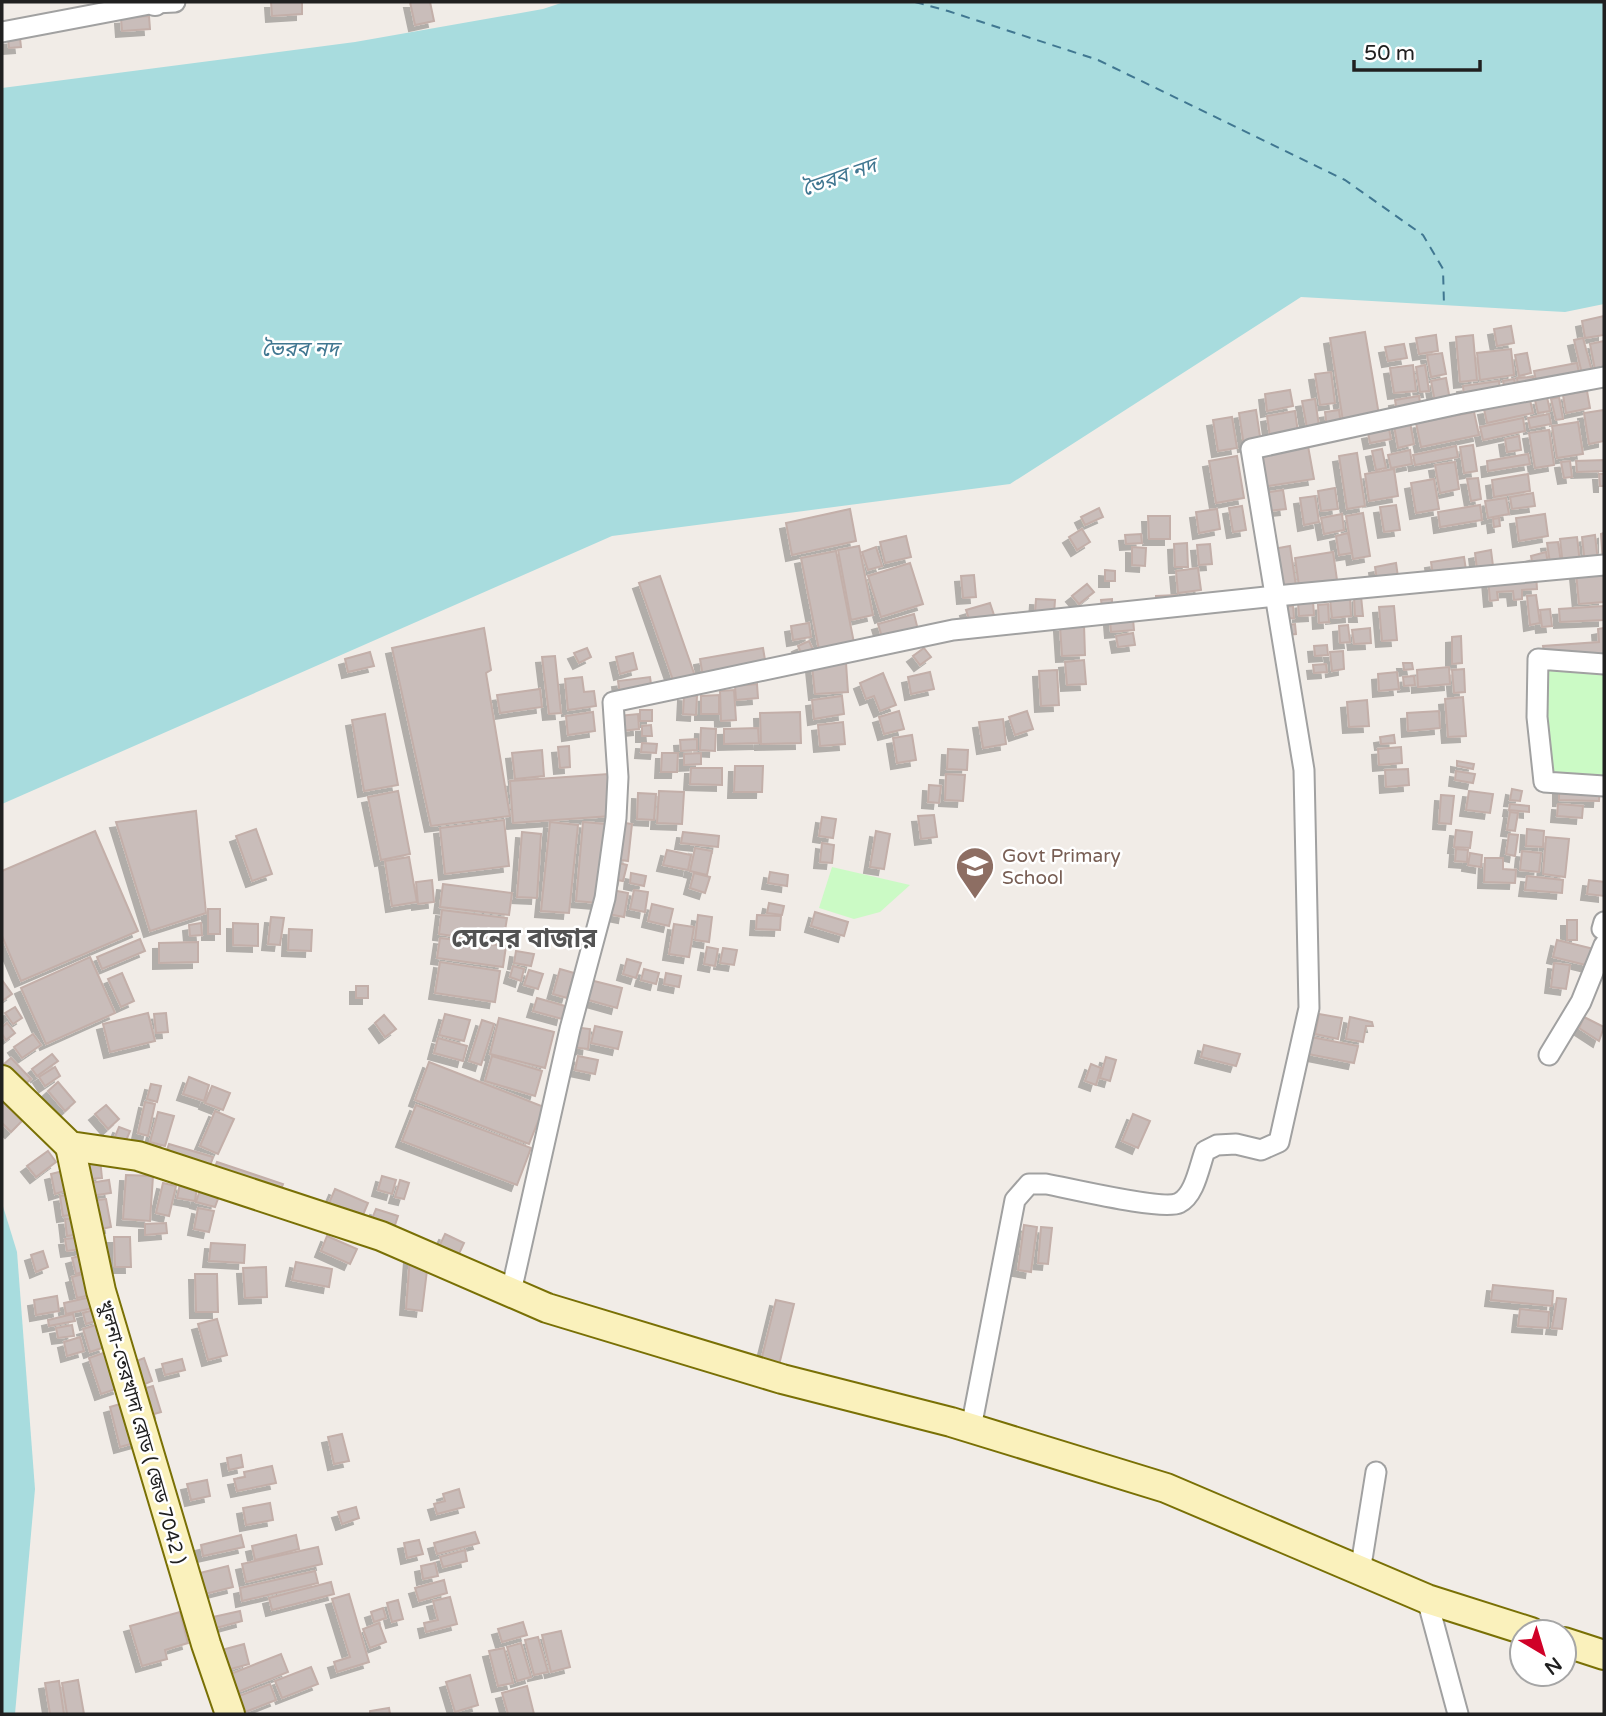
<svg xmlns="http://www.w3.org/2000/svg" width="1606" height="1716" font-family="'Varela Round','Noto Sans Bengali',sans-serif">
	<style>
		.park { fill: #cbfac5 }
		.water { fill: #a8dcde }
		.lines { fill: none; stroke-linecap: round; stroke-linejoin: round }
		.ferry { stroke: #407791; stroke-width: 2; stroke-dasharray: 9 7; stroke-linecap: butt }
		.building { fill: #c9bdba; stroke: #c3afa9; stroke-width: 2; filter: url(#shadow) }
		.minor-casing { stroke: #a1a1a1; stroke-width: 23 }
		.tertiary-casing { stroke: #a1a1a1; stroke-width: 28 }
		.secondary-casing { stroke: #797005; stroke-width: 32 }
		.minor { stroke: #fff; stroke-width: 19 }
		.tertiary { stroke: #fff; stroke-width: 24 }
		.secondary { stroke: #faf1bc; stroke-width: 28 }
		.labels { text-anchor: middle; stroke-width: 5; stroke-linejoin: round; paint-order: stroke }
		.education-label { font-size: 19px; fill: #785e54; stroke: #fff; text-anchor: start }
		.street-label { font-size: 19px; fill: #202020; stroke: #fff }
		.water-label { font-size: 21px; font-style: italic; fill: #407791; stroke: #fff }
		.district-label { font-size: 26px; font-weight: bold; fill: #535353; stroke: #fff }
	</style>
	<defs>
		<filter id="shadow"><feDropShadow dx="-6" dy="6" stdDeviation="0" flood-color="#0004"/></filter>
	</defs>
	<rect width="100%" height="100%" fill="#f1ece7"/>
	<g class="park">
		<polygon points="1540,660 1604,666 1604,784 1545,781"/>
		<polygon points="832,867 910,885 880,912 854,919 819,908"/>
	</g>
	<g class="water">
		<polygon points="564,2 1604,2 1604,304 1565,312 1301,297 1010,484 612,536 2,804 2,88 355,42 543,9"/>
		<polygon points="2,1203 17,1252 35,1489 15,1714 2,1714"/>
	</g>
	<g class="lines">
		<polyline class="ferry" points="915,2 948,11 1098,60 1345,180 1423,235 1443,269 1444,305"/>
	</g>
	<g class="building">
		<polygon points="271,2 302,2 302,14 272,16"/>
		<polygon points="410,2 430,2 434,21 415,25"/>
		<polygon points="149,16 150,29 122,31 121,18"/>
		<polygon points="20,38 21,47 9,48 8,39"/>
		<polygon points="1604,316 1604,335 1585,338 1582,321"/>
		<polygon points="1511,326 1514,343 1497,346 1494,329"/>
		<polygon points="1365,332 1379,415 1343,421 1330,338"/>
		<polygon points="1436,335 1438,351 1419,354 1416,338"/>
		<polygon points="1473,335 1477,380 1460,382 1456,337"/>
		<polygon points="1583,338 1593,375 1583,378 1574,340"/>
		<polygon points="1604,341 1604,373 1596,375 1590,344"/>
		<polygon points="1404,344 1407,358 1388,361 1385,347"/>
		<polygon points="1511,349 1514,375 1480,380 1477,353"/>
		<polygon points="1442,353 1446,374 1431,377 1427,355"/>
		<polygon points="1527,353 1531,373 1519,376 1515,355"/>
		<polygon points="1577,363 1580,378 1537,386 1534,371"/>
		<polygon points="1413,365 1416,391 1394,393 1390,368"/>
		<polygon points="1425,365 1429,391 1420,392 1416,367"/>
		<polygon points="1331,372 1335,403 1320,405 1315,374"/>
		<polygon points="1533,377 1533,386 1518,387 1517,378"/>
		<polygon points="1446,378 1450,400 1435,402 1431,381"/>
		<polygon points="1514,379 1516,388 1505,390 1503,381"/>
		<polygon points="1499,381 1500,391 1464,397 1463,386"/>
		<polygon points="1290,390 1293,406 1267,411 1265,394"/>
		<polygon points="1587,391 1590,408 1566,413 1563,395"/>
		<polygon points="1419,396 1421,408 1397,412 1395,400"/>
		<polygon points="1547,397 1550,411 1538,413 1535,400"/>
		<polygon points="1559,397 1563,419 1556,420 1551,399"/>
		<polygon points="1315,399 1319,426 1307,428 1302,401"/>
		<polygon points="1530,400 1533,413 1487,423 1484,409"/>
		<polygon points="1256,410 1261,443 1244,446 1239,413"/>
		<polygon points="1339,410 1341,425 1327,428 1325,412"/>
		<polygon points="1604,410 1604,441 1589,444 1584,413"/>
		<polygon points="1295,411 1298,432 1270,437 1267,416"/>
		<polygon points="1474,412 1479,435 1421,447 1416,423"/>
		<polygon points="1549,414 1551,424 1530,428 1528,418"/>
		<polygon points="1232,417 1237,448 1218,451 1213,420"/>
		<polygon points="1523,418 1525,431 1483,440 1480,427"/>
		<polygon points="1410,422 1414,444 1398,448 1394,426"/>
		<polygon points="1578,422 1583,454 1557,458 1552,426"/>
		<polygon points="1389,429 1391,439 1370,443 1368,433"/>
		<polygon points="1549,430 1554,465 1535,468 1529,433"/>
		<polygon points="1519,436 1521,450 1507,452 1505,439"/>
		<polygon points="1473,445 1477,471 1464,473 1460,447"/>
		<polygon points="1308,446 1314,479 1262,487 1257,454"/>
		<polygon points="1456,446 1458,457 1415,465 1413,455"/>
		<polygon points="1382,449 1386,468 1376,470 1372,451"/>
		<polygon points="1410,450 1412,464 1391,468 1388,455"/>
		<polygon points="1357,453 1365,506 1347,509 1339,456"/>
		<polygon points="1528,454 1530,464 1488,471 1487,461"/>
		<polygon points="1237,456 1244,498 1216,503 1209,461"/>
		<polygon points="1604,460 1604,471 1577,472 1576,461"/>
		<polygon points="1570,461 1572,477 1564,478 1561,462"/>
		<polygon points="1455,462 1459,489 1440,493 1435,465"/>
		<polygon points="1394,469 1398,496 1369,501 1365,474"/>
		<polygon points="1528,474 1530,491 1494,497 1492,480"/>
		<polygon points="1599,474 1604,474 1604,486 1600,486"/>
		<polygon points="1478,478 1481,499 1471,501 1467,479"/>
		<polygon points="1434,479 1439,509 1416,513 1411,483"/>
		<polygon points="1335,488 1338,509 1321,511 1318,491"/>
		<polygon points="1283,490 1286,509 1267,511 1264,493"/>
		<polygon points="1533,493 1535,506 1512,509 1510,497"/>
		<polygon points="1315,496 1319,522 1304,525 1300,498"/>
		<polygon points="1506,498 1509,514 1488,518 1485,501"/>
		<polygon points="1396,505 1400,530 1384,532 1380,507"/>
		<polygon points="1480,505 1482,520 1440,527 1438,512"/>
		<polygon points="1242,506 1246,530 1233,532 1229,508"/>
		<polygon points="1099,508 1103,517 1085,525 1081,517"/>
		<polygon points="850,509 856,541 792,555 786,523"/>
		<polygon points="1217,509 1220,529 1199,533 1196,512"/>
		<polygon points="1363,513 1370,556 1353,559 1346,516"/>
		<polygon points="1342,514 1344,530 1324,534 1321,518"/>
		<polygon points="1545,514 1548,536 1519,541 1516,518"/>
		<polygon points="1148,516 1170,516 1170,539 1149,539"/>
		<polygon points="1499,518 1500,526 1494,527 1493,519"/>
		<polygon points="1082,529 1090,542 1077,550 1069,537"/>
		<polygon points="1348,533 1352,553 1339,555 1336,536"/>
		<polygon points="1604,533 1604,563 1603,563 1601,534"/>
		<polygon points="1141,534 1142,543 1126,544 1125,535"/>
		<polygon points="1595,535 1598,562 1585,564 1582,537"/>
		<polygon points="906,536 911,557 885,563 880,542"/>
		<polygon points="1577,537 1580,563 1563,565 1560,539"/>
		<polygon points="1558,542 1561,562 1550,563 1547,543"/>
		<polygon points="1187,543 1188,567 1175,567 1174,544"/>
		<polygon points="1210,544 1212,564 1199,565 1197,545"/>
		<polygon points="859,546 873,615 851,620 838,550"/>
		<polygon points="1290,546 1296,586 1279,589 1273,549"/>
		<polygon points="876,547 882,566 868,570 862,552"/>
		<polygon points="1132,547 1146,548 1145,566 1132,565"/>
		<polygon points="1491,550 1493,566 1477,569 1475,553"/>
		<polygon points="836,551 854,643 819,650 801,558"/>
		<polygon points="1333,552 1337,580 1299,586 1295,558"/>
		<polygon points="1546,552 1548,563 1533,567 1531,556"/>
		<polygon points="1464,557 1466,570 1433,575 1431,562"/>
		<polygon points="910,563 923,604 881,617 868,576"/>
		<polygon points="1396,563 1398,577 1377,580 1375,567"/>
		<polygon points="1198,568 1201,590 1178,593 1176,571"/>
		<polygon points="1105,570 1115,571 1115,581 1105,581"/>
		<polygon points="1604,570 1604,602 1579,604 1576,573"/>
		<polygon points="1536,574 1537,589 1522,590 1522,599 1514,600 1513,591 1497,592 1498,600 1490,601 1488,578"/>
		<polygon points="974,575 976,597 963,598 961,576"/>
		<polygon points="660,576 695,676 674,683 639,583"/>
		<polygon points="1087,584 1094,592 1079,604 1072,596"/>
		<polygon points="1177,595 1177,604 1156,605 1156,596"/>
		<polygon points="1536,595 1540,623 1530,625 1527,596"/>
		<polygon points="1361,596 1363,616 1355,616 1354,597"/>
		<polygon points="1350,598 1351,616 1332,618 1330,599"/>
		<polygon points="1036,599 1055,600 1054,614 1035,613"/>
		<polygon points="1112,599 1112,606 1102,607 1101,600"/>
		<polygon points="1313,601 1314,615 1299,616 1298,603"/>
		<polygon points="990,603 994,615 970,622 966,610"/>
		<polygon points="1328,604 1329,622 1319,623 1318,605"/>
		<polygon points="1293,606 1294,618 1281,619 1281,607"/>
		<polygon points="1394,606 1397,640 1382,641 1379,607"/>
		<polygon points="1604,606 1604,620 1560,622 1559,609"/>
		<polygon points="1550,609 1552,626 1542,627 1540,610"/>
		<polygon points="914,614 918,630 883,640 878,624"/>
		<polygon points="1133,619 1134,630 1111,632 1110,620"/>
		<polygon points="809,623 811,637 793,640 791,626"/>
		<polygon points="1295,624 1296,634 1287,635 1286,625"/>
		<polygon points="1084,625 1085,655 1062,656 1060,626"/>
		<polygon points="1348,625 1350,642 1340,643 1339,626"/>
		<polygon points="484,628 491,670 486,673 510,816 431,826 392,648"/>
		<polygon points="1370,628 1371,643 1354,644 1352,630"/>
		<polygon points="1604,628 1604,657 1545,657 1543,646 1599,642 1598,629"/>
		<polygon points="1133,633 1135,645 1118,647 1116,636"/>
		<polygon points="1461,636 1462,663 1452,664 1452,637"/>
		<polygon points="809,641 814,652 803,657 798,646"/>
		<polygon points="1327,645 1328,655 1315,656 1314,646"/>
		<polygon points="587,648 591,657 579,663 574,653"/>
		<polygon points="763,648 766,666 703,677 700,659"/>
		<polygon points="924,648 931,657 920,665 913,656"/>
		<polygon points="1343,651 1344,669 1332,671 1330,652"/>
		<polygon points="370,652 374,666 348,672 345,659"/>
		<polygon points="633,653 637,669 620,674 616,657"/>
		<polygon points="555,656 561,713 549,714 542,657"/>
		<polygon points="1084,660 1086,684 1067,685 1065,662"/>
		<polygon points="846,663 848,692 815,694 812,666"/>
		<polygon points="1403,663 1412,663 1413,669 1404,670"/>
		<polygon points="1326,664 1327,672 1314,673 1313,665"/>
		<polygon points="1449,667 1450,684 1418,687 1417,670"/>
		<polygon points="1464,669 1465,692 1454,693 1452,670"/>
		<polygon points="1057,670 1059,705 1041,706 1039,671"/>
		<polygon points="930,672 934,689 911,694 908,677"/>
		<polygon points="1397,672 1399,689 1379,691 1378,674"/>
		<polygon points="883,673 896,705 880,711 874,696 866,699 860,683"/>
		<polygon points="1414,676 1415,685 1404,686 1403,677"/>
		<polygon points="582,677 584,692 594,691 596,706 568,710 565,679"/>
		<polygon points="650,677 652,691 620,695 618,681"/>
		<polygon points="757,684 758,698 736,700 735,686"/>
		<polygon points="540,689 542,707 500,713 497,695"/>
		<polygon points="734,690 736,720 721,721 720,691"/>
		<polygon points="684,695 697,696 696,715 683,714"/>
		<polygon points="719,695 719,714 701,714 701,696"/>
		<polygon points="842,696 844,714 814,719 812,700"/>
		<polygon points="1463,697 1466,736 1448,737 1445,699"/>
		<polygon points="1367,700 1369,726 1349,727 1347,702"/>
		<rect x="640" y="710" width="12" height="11"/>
		<polygon points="899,711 904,729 884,734 879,717"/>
		<polygon points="1027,711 1033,729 1015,735 1009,717"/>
		<polygon points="1439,711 1440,728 1408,731 1407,713"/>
		<polygon points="593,712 595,731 568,735 566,716"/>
		<polygon points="800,712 801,743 761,744 760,713"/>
		<polygon points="385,714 398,785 364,791 352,720"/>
		<polygon points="638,714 639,729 621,731 619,716"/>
		<polygon points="1003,719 1006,744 983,748 979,722"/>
		<polygon points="843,722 845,744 820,746 818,725"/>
		<polygon points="651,725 652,736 642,736 642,726"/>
		<polygon points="701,728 716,729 715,751 700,750"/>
		<polygon points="758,728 759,743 724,744 724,729"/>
		<polygon points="912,735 916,760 897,763 893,738"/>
		<polygon points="1394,735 1395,743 1381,744 1380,737"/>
		<polygon points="697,739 697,750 681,751 680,740"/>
		<polygon points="642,743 657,744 656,753 641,752"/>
		<polygon points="569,746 570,767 560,768 558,747"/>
		<polygon points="1401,747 1402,763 1379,765 1378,749"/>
		<polygon points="948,749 968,750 967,770 947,769"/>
		<polygon points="542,750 544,776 515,779 512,753"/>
		<polygon points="662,753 678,753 677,772 661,772"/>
		<polygon points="701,753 701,764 684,765 684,754"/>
		<polygon points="1457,761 1474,764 1473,769 1457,766"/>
		<polygon points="735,766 763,766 762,792 734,792"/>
		<polygon points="691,768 722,768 722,785 690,784"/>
		<polygon points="1408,769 1409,785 1386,787 1385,770"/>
		<polygon points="1456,771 1475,774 1473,783 1455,780"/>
		<polygon points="608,774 611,816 513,823 510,781"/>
		<polygon points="946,774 965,775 963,801 945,800"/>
		<polygon points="929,785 941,786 939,803 928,802"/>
		<polygon points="1559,786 1600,787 1599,801 1559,800"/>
		<polygon points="1512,789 1522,791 1520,801 1510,800"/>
		<polygon points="398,791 410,854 381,860 368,797"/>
		<polygon points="659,791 684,792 682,824 657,823"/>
		<polygon points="1469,791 1493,794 1490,813 1466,810"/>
		<polygon points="638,793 656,794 654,820 637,819"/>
		<polygon points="1441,795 1454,796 1451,824 1439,823"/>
		<polygon points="1510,804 1529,806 1529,812 1509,810"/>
		<polygon points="1558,804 1583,806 1582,818 1557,816"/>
		<polygon points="196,811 206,913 150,931 116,822"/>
		<polygon points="1510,812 1518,813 1515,831 1507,830"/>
		<polygon points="934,815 937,837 921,839 918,816"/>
		<polygon points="822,817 836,819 833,838 819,836"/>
		<polygon points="504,820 509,866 445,874 440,828"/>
		<polygon points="550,822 578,825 569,913 541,911"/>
		<polygon points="583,822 606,824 598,903 576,901"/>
		<polygon points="619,822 632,824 628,861 614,859"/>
		<polygon points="256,829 272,874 252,881 236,836"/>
		<polygon points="1527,829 1544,831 1543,847 1526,846"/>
		<polygon points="1456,830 1472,832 1470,848 1454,847"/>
		<polygon points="95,831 138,931 21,981 2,936 2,871"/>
		<polygon points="876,831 890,834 884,869 870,867"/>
		<polygon points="522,832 541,834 537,898 517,897"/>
		<polygon points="683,832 719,836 718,847 681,843"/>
		<polygon points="1509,834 1518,835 1515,856 1506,854"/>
		<polygon points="1546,837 1569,839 1565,877 1543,874"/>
		<polygon points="822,843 834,845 832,863 820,862"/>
		<polygon points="695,848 712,851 707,875 690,871"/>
		<polygon points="1456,849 1468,850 1467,862 1455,861"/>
		<polygon points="667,850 691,855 688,870 663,865"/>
		<polygon points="1522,851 1541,853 1539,872 1520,870"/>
		<polygon points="1470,853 1482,855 1481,867 1468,865"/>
		<polygon points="409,857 417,902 392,906 385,861"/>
		<polygon points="1485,858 1503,858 1503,869 1516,870 1515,883 1484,882"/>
		<polygon points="615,862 627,865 623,881 611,879"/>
		<polygon points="770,872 788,875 787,886 768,883"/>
		<polygon points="631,873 646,876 644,886 630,883"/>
		<polygon points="694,873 710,877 705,893 690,888"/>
		<polygon points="1527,876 1563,880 1562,893 1525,890"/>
		<polygon points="432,880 434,902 418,904 416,882"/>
		<polygon points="1589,880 1604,882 1604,896 1587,894"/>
		<polygon points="443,884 512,893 509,915 440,907"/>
		<polygon points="612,890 628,893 624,917 608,914"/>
		<polygon points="634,890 648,892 645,912 630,909"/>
		<polygon points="769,903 784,906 782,915 767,913"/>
		<polygon points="652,904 673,909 669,926 648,921"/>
		<rect x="208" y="909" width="12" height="25"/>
		<polygon points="442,910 507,918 503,943 439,934"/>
		<polygon points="815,912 848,922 844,936 811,926"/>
		<polygon points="698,915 712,917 709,942 695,940"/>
		<polygon points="757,915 781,916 780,930 756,929"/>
		<polygon points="271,917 284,918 280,945 268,944"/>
		<rect x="1567" y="920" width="10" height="20"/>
		<polygon points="201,923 202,935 190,936 189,925"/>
		<polygon points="233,923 258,924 258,946 233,945"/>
		<polygon points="674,924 694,927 689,957 669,954"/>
		<polygon points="289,929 312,930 311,951 288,950"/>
		<polygon points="440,938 506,946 503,967 437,958"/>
		<polygon points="140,939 145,951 102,969 97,957"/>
		<polygon points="1557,940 1598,950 1594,967 1553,957"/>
		<polygon points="198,942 198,962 159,963 159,943"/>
		<polygon points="707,947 718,949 715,966 704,964"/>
		<polygon points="723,948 737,950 734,965 720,963"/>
		<polygon points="516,951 534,954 531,966 514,963"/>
		<polygon points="90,957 115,1013 46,1044 21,988"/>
		<polygon points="627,959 641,963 636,978 623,974"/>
		<polygon points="440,962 500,971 495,1002 435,993"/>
		<polygon points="1554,963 1570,965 1566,989 1551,987"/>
		<polygon points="513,966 524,969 521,981 510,977"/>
		<polygon points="560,969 574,973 567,998 553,994"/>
		<polygon points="644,969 659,973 656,984 641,980"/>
		<polygon points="529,970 543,974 538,989 524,985"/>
		<polygon points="122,973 134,1001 121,1007 108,979"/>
		<polygon points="666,973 681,976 679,987 664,984"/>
		<polygon points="2,980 12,994 2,1001"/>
		<polygon points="590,980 622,988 617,1008 585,999"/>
		<rect x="356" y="986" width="12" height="12"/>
		<polygon points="537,998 565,1006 562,1019 533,1011"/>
		<polygon points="15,1007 22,1018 13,1024 5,1013"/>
		<polygon points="148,1013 155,1041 110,1052 103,1024"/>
		<polygon points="166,1013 168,1032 156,1033 154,1014"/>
		<polygon points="445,1014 470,1020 464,1041 439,1035"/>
		<polygon points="1319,1014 1342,1018 1338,1039 1315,1034"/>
		<polygon points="384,1015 396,1029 385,1037 375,1023"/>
		<polygon points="1350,1017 1372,1022 1373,1026 1366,1026 1363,1042 1346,1039"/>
		<polygon points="1584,1017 1604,1027 1599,1041 1579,1028"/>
		<polygon points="499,1018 554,1032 545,1068 490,1054"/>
		<polygon points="482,1020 494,1024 481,1065 469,1061"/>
		<polygon points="7,1023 15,1033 6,1040 2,1034 2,1027"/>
		<polygon points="595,1026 622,1032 618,1049 591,1043"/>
		<polygon points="574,1027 590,1029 588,1049 571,1047"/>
		<polygon points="33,1034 41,1045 22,1058 14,1047"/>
		<polygon points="1311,1037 1358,1046 1354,1063 1308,1054"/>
		<polygon points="438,1038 467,1046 463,1061 434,1053"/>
		<polygon points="1204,1045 1240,1054 1236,1066 1201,1057"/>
		<polygon points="52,1054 58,1061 37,1076 32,1069"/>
		<polygon points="492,1056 542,1071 535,1096 485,1081"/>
		<polygon points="578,1056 598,1060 595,1074 575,1070"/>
		<polygon points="1106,1057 1116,1060 1110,1081 1100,1078"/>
		<polygon points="11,1058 31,1079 23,1086 4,1064"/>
		<polygon points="429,1062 544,1107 529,1144 415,1100"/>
		<polygon points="1091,1064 1101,1068 1096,1085 1085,1081"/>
		<polygon points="55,1067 60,1076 45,1086 39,1077"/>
		<polygon points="189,1077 209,1085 204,1101 183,1094"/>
		<polygon points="58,1082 75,1102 65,1111 48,1091"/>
		<polygon points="151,1084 161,1086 157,1102 147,1099"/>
		<polygon points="212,1086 230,1093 223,1110 205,1103"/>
		<polygon points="2,1101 22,1121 11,1132 2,1123"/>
		<polygon points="145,1102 155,1104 148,1136 138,1133"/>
		<polygon points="106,1105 119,1119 108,1129 95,1114"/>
		<polygon points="416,1105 531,1148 517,1185 402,1141"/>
		<polygon points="215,1111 234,1119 218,1154 200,1146"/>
		<polygon points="158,1112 174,1116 165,1146 150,1142"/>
		<polygon points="1133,1114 1150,1121 1138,1148 1122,1141"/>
		<polygon points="119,1127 130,1131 123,1148 112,1144"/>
		<polygon points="169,1144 213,1157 208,1172 164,1159"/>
		<polygon points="48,1151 56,1162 36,1177 27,1166"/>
		<polygon points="100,1159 102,1178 90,1179 88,1161"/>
		<polygon points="217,1162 283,1184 278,1197 212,1175"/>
		<polygon points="67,1170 71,1189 55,1194 51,1174"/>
		<polygon points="126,1175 153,1176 150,1221 123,1219"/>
		<polygon points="382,1176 396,1180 392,1194 378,1190"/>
		<polygon points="109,1180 111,1193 90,1196 89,1183"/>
		<polygon points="400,1180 409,1183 404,1199 395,1197"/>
		<polygon points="163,1183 176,1186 169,1216 156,1213"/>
		<polygon points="180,1184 197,1187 195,1201 177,1198"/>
		<polygon points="335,1189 368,1203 360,1222 327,1208"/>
		<polygon points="200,1190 219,1196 215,1207 196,1202"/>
		<polygon points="73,1194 76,1214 63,1216 60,1196"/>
		<polygon points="106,1199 111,1227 96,1230 91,1201"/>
		<polygon points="198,1208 214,1211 209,1232 194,1229"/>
		<polygon points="376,1209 398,1216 391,1237 368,1229"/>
		<polygon points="77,1218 80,1234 67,1236 65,1219"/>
		<polygon points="166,1223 167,1233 145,1235 145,1224"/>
		<polygon points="1024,1225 1037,1227 1031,1272 1018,1270"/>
		<polygon points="1041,1227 1052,1228 1048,1264 1038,1263"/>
		<polygon points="445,1234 464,1243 457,1258 438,1249"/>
		<polygon points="327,1236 357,1249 350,1264 321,1251"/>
		<polygon points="82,1237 83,1249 67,1251 65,1239"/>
		<polygon points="114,1237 130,1237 131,1267 115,1267"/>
		<polygon points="211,1243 245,1245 244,1263 209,1261"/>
		<polygon points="43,1251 48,1267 36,1272 31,1255"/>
		<polygon points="82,1255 86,1271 76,1274 72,1258"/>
		<polygon points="410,1256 428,1262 422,1311 406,1309"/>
		<polygon points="296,1262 332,1269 329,1287 292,1280"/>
		<polygon points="266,1267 267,1297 245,1298 243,1268"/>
		<polygon points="86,1273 91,1295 77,1298 72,1277"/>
		<polygon points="195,1274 217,1274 218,1312 196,1312"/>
		<polygon points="1493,1285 1553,1291 1552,1306 1491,1300"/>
		<polygon points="57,1296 59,1311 36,1315 34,1300"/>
		<polygon points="91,1297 93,1308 66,1314 64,1303"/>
		<polygon points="1557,1298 1566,1299 1562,1329 1552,1328"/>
		<polygon points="776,1300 794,1304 779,1365 761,1361"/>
		<polygon points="96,1309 99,1320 86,1324 83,1313"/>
		<polygon points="1520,1309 1549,1312 1548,1328 1518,1326"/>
		<polygon points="73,1314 75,1321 49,1326 48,1320"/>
		<polygon points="217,1319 227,1355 208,1360 198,1324"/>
		<polygon points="99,1324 105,1347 90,1352 83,1329"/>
		<polygon points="72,1325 74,1336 58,1338 56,1328"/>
		<polygon points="80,1337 84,1351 67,1356 64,1342"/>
		<polygon points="106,1352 119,1388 101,1394 89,1358"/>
		<polygon points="144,1358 152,1381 138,1387 129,1364"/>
		<polygon points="182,1359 185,1370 165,1375 162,1364"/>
		<polygon points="153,1386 161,1412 147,1416 139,1390"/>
		<polygon points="127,1402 138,1442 120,1447 110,1407"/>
		<polygon points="342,1434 349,1461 334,1464 328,1437"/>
		<polygon points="241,1455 243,1467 229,1470 227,1458"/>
		<polygon points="272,1466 276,1483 237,1491 234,1479 245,1477 244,1472"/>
		<polygon points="207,1480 210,1496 191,1500 187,1484"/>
		<polygon points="459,1489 464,1507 437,1514 434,1504 445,1501 443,1494"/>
		<polygon points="270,1503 273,1520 246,1525 243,1508"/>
		<polygon points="356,1507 359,1518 342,1524 338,1512"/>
		<polygon points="475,1532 479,1543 437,1554 434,1543"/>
		<polygon points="241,1535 244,1547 203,1556 201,1545"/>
		<polygon points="296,1535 299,1549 255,1560 252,1546"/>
		<polygon points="419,1540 423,1554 407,1558 404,1543"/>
		<polygon points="318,1547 322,1564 246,1582 242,1564"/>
		<polygon points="465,1550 467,1561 443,1567 440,1557"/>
		<polygon points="435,1563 438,1576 423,1579 421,1566"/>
		<polygon points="228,1566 233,1587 205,1594 200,1573"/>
		<polygon points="315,1571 318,1583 242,1601 240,1588"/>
		<polygon points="444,1580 447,1593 419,1601 415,1588"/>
		<polygon points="331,1582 334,1594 272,1610 269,1598"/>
		<polygon points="349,1594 369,1662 337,1672 334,1662 350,1657 332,1599"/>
		<polygon points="450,1597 457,1624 426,1632 424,1623 438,1620 433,1601"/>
		<polygon points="398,1600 403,1619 392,1622 387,1603"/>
		<polygon points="383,1608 386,1618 374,1622 371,1612"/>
		<polygon points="240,1611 242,1621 216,1628 213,1617"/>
		<polygon points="180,1612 188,1643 165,1650 167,1659 142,1666 130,1626"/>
		<polygon points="523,1622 527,1635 502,1642 498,1629"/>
		<polygon points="379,1623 386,1642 370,1648 363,1629"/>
		<polygon points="561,1631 570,1667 551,1672 542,1635"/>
		<polygon points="538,1637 548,1672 534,1675 525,1640"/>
		<polygon points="521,1643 531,1677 517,1681 507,1647"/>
		<polygon points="244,1644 249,1664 224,1671 218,1651"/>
		<polygon points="504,1648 513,1683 498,1686 489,1651"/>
		<polygon points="281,1654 288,1672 235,1693 228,1675"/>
		<polygon points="311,1667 318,1684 282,1698 275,1681"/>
		<polygon points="470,1675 478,1705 455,1712 446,1682"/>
		<polygon points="78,1680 84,1714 67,1714 62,1683"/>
		<polygon points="59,1681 64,1714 50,1714 45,1683"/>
		<polygon points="270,1684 276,1700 240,1714 234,1698"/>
		<polygon points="527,1686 534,1714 508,1714 502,1693"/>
		<polygon points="389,1708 390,1714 370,1714 370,1711"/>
	</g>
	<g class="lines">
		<g class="minor-casing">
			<g id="minor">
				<polyline points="2,32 155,3 175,2"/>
				<polyline points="1604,664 1538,659 1537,717 1544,782 1604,786"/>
				<polyline points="1604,922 1602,929 1604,930"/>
				<polyline points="1549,1055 1581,1002 1604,945"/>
				<polyline points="511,1292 570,1029 605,898 616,818 618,777 613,702 953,630 1276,596 1604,565"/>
				<path d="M971,1428L1015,1200L1029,1184H1046C1069,1188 1163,1211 1179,1203C1195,1195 1199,1167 1205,1151L1217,1145L1236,1144L1261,1150L1279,1142L1309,1008L1304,770L1251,449L1458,404L1604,377"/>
				<polyline points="1360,1572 1376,1472"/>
				<polyline points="1427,1599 1458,1714"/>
			</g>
		</g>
		<g class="tertiary-casing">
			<polyline id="tertiary" points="154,2 155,3"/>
		</g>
		<g class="secondary-casing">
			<g id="secondary">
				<polyline points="2,1080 70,1146 138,1156 381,1236 547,1308 782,1379 951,1422 1166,1488 1427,1599 1531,1632"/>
				<polyline points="70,1146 101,1291 206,1644 230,1714"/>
				<polyline points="1564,1642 1604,1655"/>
			</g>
		</g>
		<use href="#minor" class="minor"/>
		<use href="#tertiary" class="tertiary"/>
		<use href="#secondary" class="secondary"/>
	</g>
	<defs>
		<g id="school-pin" transform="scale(2.0125)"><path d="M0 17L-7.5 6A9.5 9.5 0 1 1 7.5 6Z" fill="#8d6e63" stroke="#fff"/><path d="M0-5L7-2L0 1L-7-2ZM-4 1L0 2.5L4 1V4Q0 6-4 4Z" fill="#fff"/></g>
	</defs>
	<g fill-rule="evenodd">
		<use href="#school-pin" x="975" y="866"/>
	</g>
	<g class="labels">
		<g class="education-label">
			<text x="1002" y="862">Govt Primary<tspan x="1002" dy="22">School</tspan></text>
		</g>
		<g class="street-label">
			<text transform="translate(143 1432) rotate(74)" y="7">খুলনা-তেরখাদা রোড ( জেড 7042 )</text>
		</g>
		<g class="water-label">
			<text transform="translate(839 177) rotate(-19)" y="7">ভৈরব নদ</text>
			<text x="300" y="356">ভৈরব নদ</text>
		</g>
		<g class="district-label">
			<text x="524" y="947">সেনের বাজার</text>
		</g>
	</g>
	<rect width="1606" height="1716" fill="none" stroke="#202020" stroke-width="7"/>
	<g transform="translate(1543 1653) rotate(142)"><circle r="33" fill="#ffffff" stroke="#a6a6a6" stroke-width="2"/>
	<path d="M0-5L12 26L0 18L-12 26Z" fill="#d00128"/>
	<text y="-10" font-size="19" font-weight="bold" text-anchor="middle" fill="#202020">N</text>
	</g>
	<path d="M1354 60v10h126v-10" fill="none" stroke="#202020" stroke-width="3.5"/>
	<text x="1364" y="60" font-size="21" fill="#202020" stroke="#ffffff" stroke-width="5" paint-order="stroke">50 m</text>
</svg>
